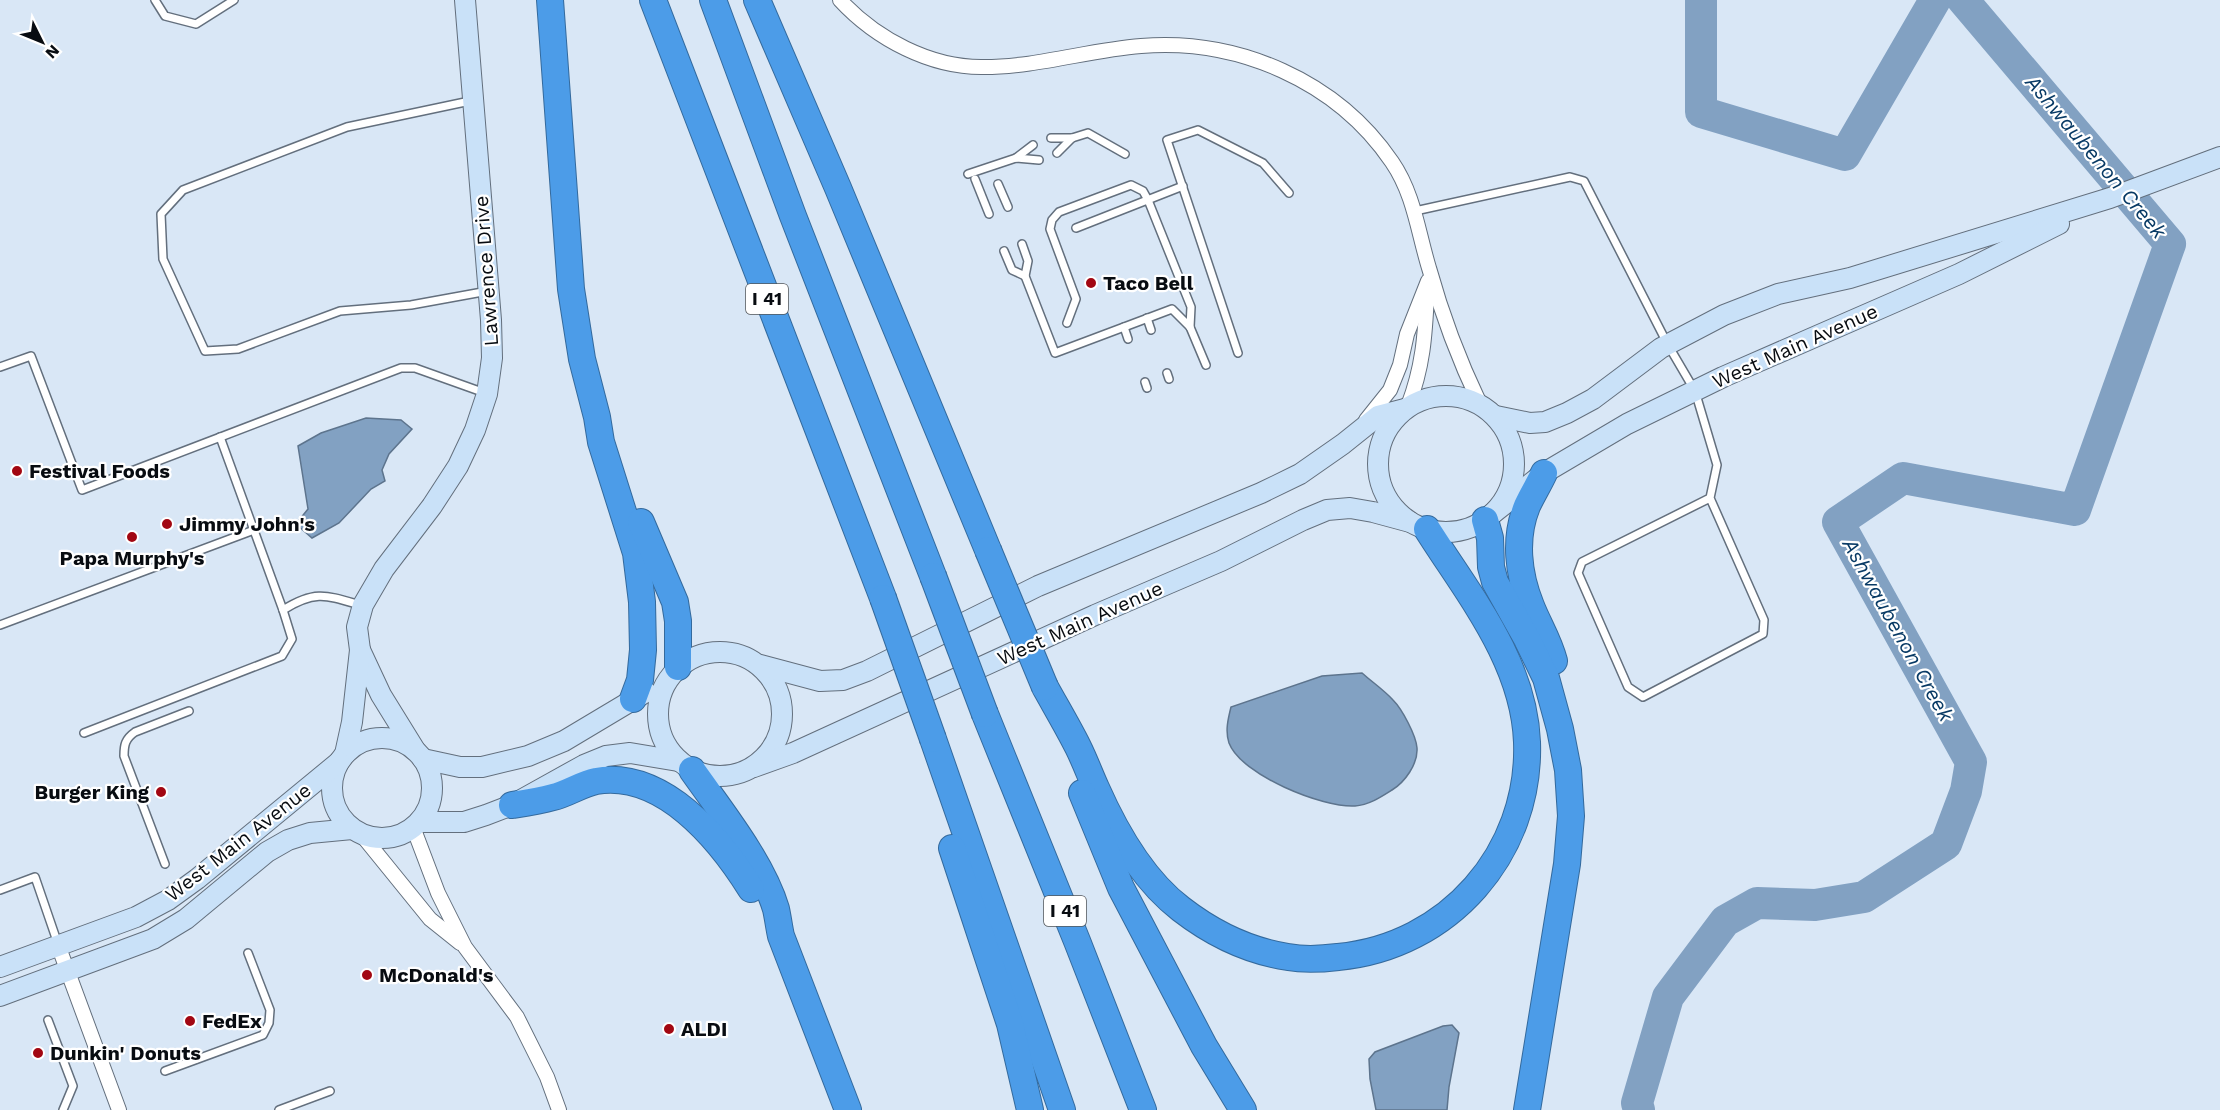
<svg xmlns="http://www.w3.org/2000/svg" width="2220" height="1110" font-family="'Work Sans',sans-serif">
	<style>
		.water { fill: #82a1c2; stroke: #5d748d; stroke-width: 1.5 }
		.lines { fill: none; stroke-linecap: round; stroke-linejoin: round }
		.river { stroke: #82a1c2; stroke-width: 32 }
		.lane-casing { stroke: #636f7d; stroke-width: 10 }
		.street-casing { stroke: #636f7d; stroke-width: 16 }
		.secondary-casing { stroke: #636f7d; stroke-width: 22 }
		.highway-casing { stroke: #346a9d; stroke-width: 28 }
		.lane { stroke: #fff; stroke-width: 7 }
		.street { stroke: #fff; stroke-width: 14 }
		.secondary { stroke: #c9e1f8; stroke-width: 20 }
		.highway { stroke: #4c9ce8; stroke-width: 26 }
		.highway-bridge-casing { stroke: #346a9d; stroke-width: 28; stroke-linecap: butt }
		.highway-bridge { stroke: #4c9ce8; stroke-width: 26 }
		.poi-dot { fill: #a20712; stroke: #fff; stroke-width: 2 }
		.labels { text-anchor: middle; stroke-width: 4.5; stroke-linejoin: round; paint-order: stroke }
		.shield { fill: #fff; stroke: #525558; stroke-width: 1.5 }
		.shield-label { font-size: 18px; font-weight: bold; fill: #080c11 }
		.street-label { font-size: 20px; fill: #080c11; stroke: #fff }
		.poi-label { font-size: 20px; font-weight: bold; fill: #080c11; stroke: #fff; text-anchor: start }
		.water-label { font-size: 21px; font-style: italic; fill: #083a65; stroke: #fff }
	</style>
	<rect width="100%" height="100%" fill="#d9e7f6"/>
	<g class="water">
		<polygon points="366,418 401,420 412,429 389,454 382,470 385,481 371,489 339,523 312,538 296,524 308,509 298,446 321,433"/>
		<path d="M1362,673C1372,682 1384,690 1393,700C1402,709 1416,735 1417,748C1418,764 1405,782 1392,790C1381,797 1369,805 1355,806C1323,808 1241,775 1229,743C1225,731 1228,719 1231,707L1322,676Z"/>
		<polygon points="1452,1025 1459,1033 1449,1087 1447,1110 1376,1110 1370,1079 1369,1059 1375,1052 1443,1026"/>
	</g>
	<g class="lines">
		<g class="river">
			<polyline points="1701,0 1701,112 1845,155 1935,0"/>
			<polyline points="1639,1110 1637,1103 1668,997 1725,921 1757,903 1815,905 1864,897 1946,844 1966,791 1971,762 1838,522 1903,478 2075,510 2170,244 1963,0"/>
		</g>
		<g class="lane-casing">
			<g id="lane">
				<polyline points="155,0 165,16 196,24 234,0"/>
				<polyline points="470,101 347,127 183,190 161,214 163,259 205,351 238,349 340,311 411,305 488,291"/>
				<polyline points="1051,138 1072,138"/>
				<polyline points="1057,153 1072,138 1088,133 1125,154"/>
				<polyline points="1016,158 1033,145"/>
				<polyline points="968,174 1016,158 1039,160"/>
				<polyline points="975,179 989,214"/>
				<polyline points="998,184 1008,207"/>
				<polyline points="1415,211 1570,177 1584,181 1668,345 1695,391 1717,465 1710,498 1582,562 1578,573 1628,687 1643,697 1763,634 1764,620 1710,498"/>
				<polyline points="1076,228 1183,186"/>
				<polyline points="1022,244 1028,261 1025,276 1055,353 1172,309 1190,327 1206,365"/>
				<polyline points="1004,251 1012,270 1025,276"/>
				<polyline points="1147,318 1151,330"/>
				<polyline points="1067,323 1076,299 1050,229 1052,220 1059,212 1131,185 1143,191 1148,200 1191,307 1190,327"/>
				<polyline points="1124,327 1128,339"/>
				<polyline points="1238,353 1167,140 1198,130 1263,163 1289,193"/>
				<polyline points="0,367 31,356 82,490 401,368 415,368 485,393"/>
				<polyline points="1167,373 1169,379"/>
				<polyline points="1145,382 1147,388"/>
				<path d="M283,610C315,590 326,595 360,605"/>
				<polyline points="0,625 254,530"/>
				<polyline points="84,733 282,656 292,639 283,610 220,437"/>
				<path d="M165,864L124,756C124,745 125,739 135,732L189,711"/>
				<polyline points="0,890 35,877 58,944"/>
				<polyline points="48,1020 73,1086 63,1110"/>
				<polyline points="165,1071 263,1035 269,1023 270,1010 248,953"/>
				<polyline points="279,1110 330,1091"/>
			</g>
		</g>
		<g class="street-casing">
			<g id="street">
				<path d="M840,0C876,39 931,68 984,67C1037,67 1089,50 1141,46C1238,38 1337,81 1392,162C1414,194 1418,232 1429,268C1442,315 1459,360 1480,404"/>
				<path d="M1408,406C1423,367 1425,336 1427,294"/>
				<polyline points="1366,420 1390,390 1400,365 1407,334 1428,281"/>
				<polyline points="413,827 438,893 465,947 517,1017 547,1077 559,1110"/>
				<polyline points="361,834 430,919 460,943"/>
				<polyline points="58,945 119,1110"/>
			</g>
		</g>
		<g class="secondary-casing">
			<g id="secondary">
				<circle cx="1446" cy="464" r="68"/>
				<polyline points="1496,416 1530,423 1545,422 1567,413 1593,399 1661,348 1724,315 1778,294 1850,278 2110,198 2220,157"/>
				<polyline points="1492,514 1544,473 1627,424 1723,377 1959,274 2059,224"/>
				<polyline points="360,650 381,695 415,750"/>
				<circle cx="720" cy="714" r="62"/>
				<polyline points="760,665 820,681 843,680 867,671 1038,586 1261,493 1300,474 1343,444 1378,416 1405,409"/>
				<circle cx="382" cy="788" r="50"/>
				<polyline points="345,754 352,722 360,650 357,627 363,605 384,569 432,506 458,466 475,430 487,394 492,358 491,320 465,0"/>
				<polyline points="423,759 460,767 482,767 528,756 564,741 646,692"/>
				<polyline points="754,767 793,753 1095,615 1221,561 1303,520 1327,510 1350,508 1373,512 1410,522"/>
				<polyline points="419,822 464,822 486,815 512,805 584,765 606,756 630,753 678,761"/>
				<polyline points="0,967 136,917 168,900 197,879 339,762"/>
				<polyline points="0,996 153,939 186,919 267,852 288,840 310,833 352,829"/>
			</g>
		</g>
		<g class="highway-casing">
			<g id="highway">
				<polyline points="550,0 571,289 582,359 597,417 601,442 636,553 642,602 643,650 640,680 633,699"/>
				<polyline points="653,0 883,598"/>
				<polyline points="713,0 793,216 933,576"/>
				<polyline points="757,0 838,188 988,550"/>
				<path d="M1544,473C1539,484 1532,495 1527,506C1514,538 1518,574 1531,606C1538,624 1549,641 1554,661"/>
				<polyline points="1485,520 1490,538 1491,567 1495,582 1527,639 1546,678 1560,729 1568,770 1571,816 1567,864 1527,1110"/>
				<polyline points="641,522 675,602 678,621 678,667"/>
				<path d="M1045,687C1056,707 1068,727 1078,747C1085,761 1090,775 1096,788C1115,831 1143,880 1181,909C1212,933 1249,951 1288,957C1304,960 1322,959 1338,957C1448,947 1531,853 1527,742C1524,661 1468,594 1427,529"/>
				<polyline points="985,714 1077,941 1143,1110"/>
				<polyline points="933,739 1062,1110"/>
				<path d="M692,770C720,810 762,862 776,909C778,918 779,927 781,936L848,1110"/>
				<polyline points="1082,793 1121,888 1204,1046 1243,1110"/>
				<path d="M512,805C525,803 539,801 553,797C567,794 581,784 596,781C663,770 719,838 751,889"/>
				<polyline points="952,848 1010,1024 1030,1110"/>
			</g>
		</g>
		<use href="#lane" class="lane"/>
		<use href="#street" class="street"/>
		<use href="#secondary" class="secondary"/>
		<use href="#highway" class="highway"/>
		<g class="highway-bridge-casing">
			<g id="highway-bridge">
				<polyline points="988,550 1045,687"/>
				<polyline points="933,576 985,714"/>
				<polyline points="883,598 933,739"/>
			</g>
		</g>
		<use href="#highway-bridge" class="highway-bridge"/>
	</g>
	<g class="poi-dot">
		<circle cx="1091" cy="283" r="6"/>
		<circle cx="17" cy="471" r="6"/>
		<circle cx="167" cy="524" r="6"/>
		<circle cx="132" cy="537" r="6"/>
		<circle cx="161" cy="792" r="6"/>
		<circle cx="367" cy="975" r="6"/>
		<circle cx="190" cy="1021" r="6"/>
		<circle cx="669" cy="1029" r="6"/>
		<circle cx="38" cy="1053" r="6"/>
	</g>
	<g class="labels">
		<g class="shield">
			<rect x="746" y="284" width="42" height="30" rx="4.5"/>
			<rect x="1044" y="896" width="42" height="30" rx="4.5"/>
		</g>
		<g class="shield-label">
			<text x="767" y="305">I 41</text>
			<text x="1065" y="917">I 41</text>
		</g>
		<g class="street-label">
			<text transform="translate(486 271) rotate(-94)" y="7">Lawrence Drive</text>
			<text transform="translate(1795 346) rotate(-24)" y="7">West Main Avenue</text>
			<text transform="translate(1080 623) rotate(-24)" y="7">West Main Avenue</text>
			<text transform="translate(238 842) rotate(-38)" y="7">West Main Avenue</text>
		</g>
		<g class="poi-label">
			<text x="1103" y="290">Taco Bell</text>
			<text x="29" y="478">Festival Foods</text>
			<text x="179" y="531">Jimmy John's</text>
			<text x="132" y="565" text-anchor="middle">Papa Murphy's</text>
			<text x="149" y="799" text-anchor="end">Burger King</text>
			<text x="379" y="982">McDonald's</text>
			<text x="202" y="1028">FedEx</text>
			<text x="681" y="1036">ALDI</text>
			<text x="50" y="1060">Dunkin' Donuts</text>
		</g>
		<g class="water-label">
			<text transform="translate(2096 157) rotate(50)" y="7">Ashwaubenon Creek</text>
			<text transform="translate(1898 630) rotate(61)" y="7">Ashwaubenon Creek</text>
		</g>
	</g>
	<g transform="translate(42 42) rotate(133)" stroke="#ffffff" stroke-width="4.5" paint-order="stroke">
	<path d="M0-4.5L10 22L0 15L-10 22Z" fill="#080c11"/>
	<text y="-9" font-size="16" font-weight="bold" text-anchor="middle" fill="#080c11">N</text>
	</g>
</svg>
